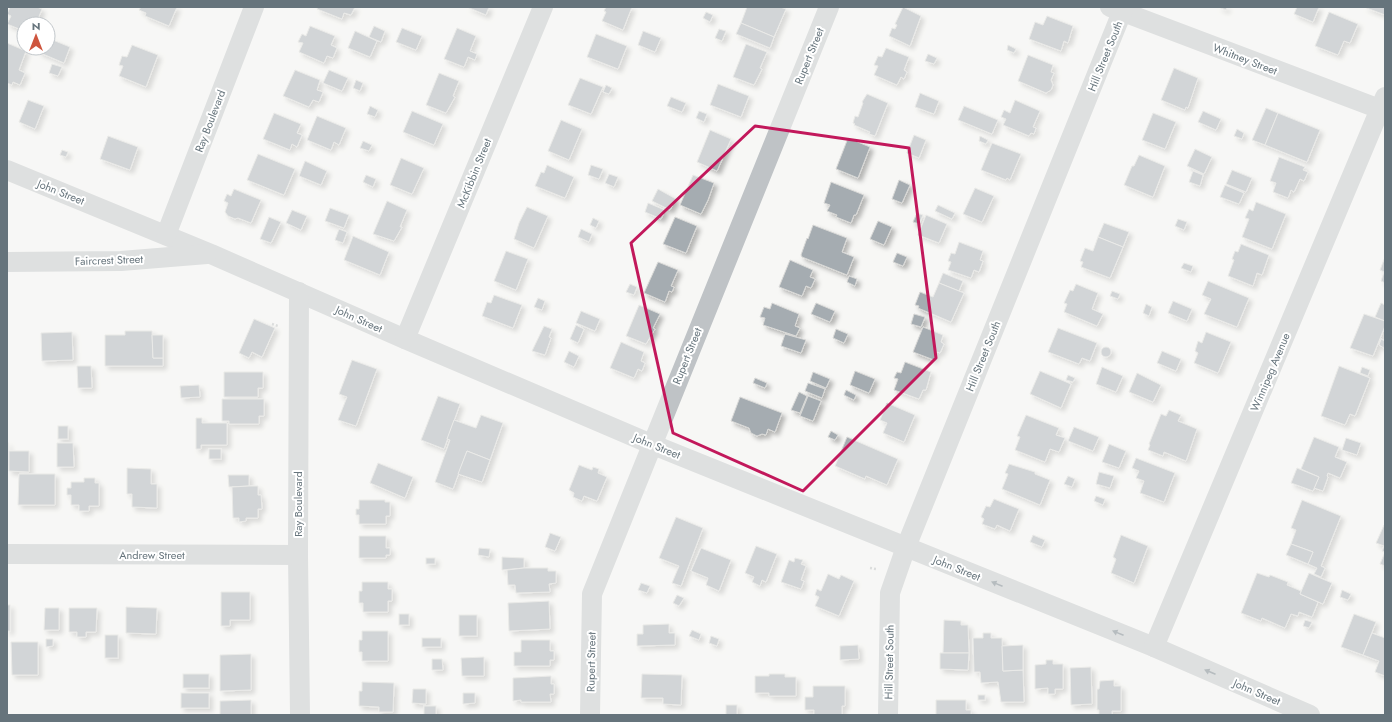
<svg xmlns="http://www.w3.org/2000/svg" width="1392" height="722" font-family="Jost,sans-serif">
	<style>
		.building { fill: #a5acb1; stroke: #d9d9d7; filter: url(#shadow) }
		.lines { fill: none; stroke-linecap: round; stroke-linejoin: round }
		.path { stroke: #b9bcbe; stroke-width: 2.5; stroke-dasharray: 2 2; stroke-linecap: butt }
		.minor { stroke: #bfc3c6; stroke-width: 20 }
		.oneway { fill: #66747c }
		.marked { fill: none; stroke: #c2185b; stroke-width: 3; stroke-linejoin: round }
		.labels { text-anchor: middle; stroke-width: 4; stroke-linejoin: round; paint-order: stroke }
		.street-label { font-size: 11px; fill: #66747c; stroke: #fff }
	</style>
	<defs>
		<filter id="shadow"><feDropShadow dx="3.5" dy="3.5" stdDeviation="2" flood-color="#0004"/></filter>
	</defs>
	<rect width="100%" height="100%" fill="#f7f7f5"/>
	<g class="building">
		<polygon points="10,7 37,7 42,9 36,24 24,24 24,31 7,24 11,16 7,14"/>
		<polygon points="141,7 177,7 169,26 145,16 146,13 139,10"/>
		<polygon points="318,7 355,7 351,15 344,13 342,19 317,9"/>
		<polygon points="467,7 489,7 486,15"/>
		<polygon points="606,7 632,7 623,30 602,21 606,12 604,11"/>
		<polygon points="747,7 780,7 786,9 774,37 741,23"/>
		<polygon points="903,7 921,16 910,46 889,36 892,28 895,29 897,25 895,24"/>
		<polygon points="1218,7 1227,7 1226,10"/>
		<polygon points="1297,7 1319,7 1313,22 1294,14"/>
		<polygon points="1364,7 1385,7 1385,15"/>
		<polygon points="706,12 713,15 710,22 703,18"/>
		<polygon points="1329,12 1358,24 1350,43 1344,41 1338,55 1315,46"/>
		<polygon points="1047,16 1073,26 1068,43 1064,41 1061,51 1029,39 1035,22 1043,25"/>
		<polygon points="741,23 774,37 770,48 736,34"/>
		<polygon points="310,26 335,36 331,45 337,48 333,58 327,56 324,63 299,52 303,43 298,42 302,34 306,36"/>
		<polygon points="374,26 385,31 381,42 369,37"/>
		<polygon points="402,28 422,36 416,50 396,42"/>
		<polygon points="457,28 476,36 470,51 477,54 475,60 468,57 464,67 444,59"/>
		<polygon points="719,29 726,31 722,41 715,38"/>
		<polygon points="355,31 377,41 370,57 348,48"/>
		<polygon points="643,31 661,38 655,52 638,45"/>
		<polygon points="596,34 627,46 618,69 587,57"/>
		<polygon points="48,38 70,47 64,63 38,52 40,48 48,48"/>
		<polygon points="7,43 26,51 19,70 25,73 20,85 13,82 12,85 7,83"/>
		<polygon points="746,44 767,52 760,68 762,69 754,85 733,77"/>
		<polygon points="132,45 158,55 146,87 119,76 123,66 119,65 122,56 127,57"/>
		<polygon points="1008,45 1016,49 1014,53 1007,50"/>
		<polygon points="886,48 909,57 904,70 907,72 904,79 901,77 897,85 874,75 878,66 874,65 878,56 882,57"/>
		<polygon points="928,54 937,58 934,64 925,61"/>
		<polygon points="1028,55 1053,65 1051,72 1054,73 1051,80 1053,85 1051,90 1046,93 1018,81"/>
		<polygon points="52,64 62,67 58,76 49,73"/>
		<polygon points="1174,68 1198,78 1188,108 1186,107 1185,110 1161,100"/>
		<polygon points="295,70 320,80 317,90 323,92 319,102 313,100 309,107 283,96"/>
		<polygon points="329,70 348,78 342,91 323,83"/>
		<polygon points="439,73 459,81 453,96 455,97 446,113 426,105"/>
		<polygon points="580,78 603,87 591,114 568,105"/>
		<polygon points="356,80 363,83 360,91 353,88"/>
		<polygon points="718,84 749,96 741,117 710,105"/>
		<polygon points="606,85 612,88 609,94 603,92"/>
		<polygon points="920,93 939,101 934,114 915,107"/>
		<polygon points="867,94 888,103 875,136 869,134 870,132 854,125 855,124 853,123 855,116 858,117 863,103 862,102"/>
		<polygon points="671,97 686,103 682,112 667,106"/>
		<polygon points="28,100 44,106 35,129 19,122"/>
		<polygon points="1015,100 1040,111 1033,127 1036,128 1034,134 1031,133 1029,136 1003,125 1006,119 1001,117 1004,110 1010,113"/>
		<polygon points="370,106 378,110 375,117 367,114"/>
		<polygon points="964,106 998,120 992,134 958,120"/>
		<polygon points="1266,108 1278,113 1265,145 1252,140"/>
		<polygon points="412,111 443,124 434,145 403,132"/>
		<polygon points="699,111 707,114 704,122 696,118"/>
		<polygon points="1203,111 1221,119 1216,130 1198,122"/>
		<polygon points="274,113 301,124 297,133 302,135 297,147 292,144 290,150 263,139"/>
		<polygon points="1153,113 1176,122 1165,149 1142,140"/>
		<polygon points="1278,113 1320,130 1307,162 1265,145"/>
		<polygon points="317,116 346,128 339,145 334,142 331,150 307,140"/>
		<polygon points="561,120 582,129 569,160 548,151"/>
		<polygon points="1237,129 1244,133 1242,139 1234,136"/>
		<polygon points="710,130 731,139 717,171 697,162"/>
		<polygon points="914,135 926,140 919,158 907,153"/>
		<polygon points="108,136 138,147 130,170 100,159"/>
		<polygon points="980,136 988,140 986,144 979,141"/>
		<polygon points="848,138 870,147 858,178 836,169"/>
		<polygon points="363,141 372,145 369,151 360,148"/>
		<polygon points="992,143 1021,154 1010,180 1007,178 1006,180 981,170"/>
		<polygon points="1195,149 1212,157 1204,174 1187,166"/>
		<polygon points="62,150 68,152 66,157 60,155"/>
		<polygon points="258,154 295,169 284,195 247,180"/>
		<polygon points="1139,155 1165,166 1153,197 1124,185 1132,166 1134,166"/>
		<polygon points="1279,157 1305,167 1303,170 1308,172 1304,181 1300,179 1294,192 1291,190 1288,198 1273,192 1276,183 1270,181"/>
		<polygon points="401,158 424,168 412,194 390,185"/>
		<polygon points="305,161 327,171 321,185 299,176"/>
		<polygon points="547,165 574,177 565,198 535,186 541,172 544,173"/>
		<polygon points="591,165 603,169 599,179 588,175"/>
		<polygon points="1232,170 1252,178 1246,192 1226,184"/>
		<polygon points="1193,171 1203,175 1200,186 1189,182"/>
		<polygon points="609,174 618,177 614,187 605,183"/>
		<polygon points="366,175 376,179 373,187 363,182"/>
		<polygon points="693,175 714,183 708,200 701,214 680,205"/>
		<polygon points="899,180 910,185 902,203 892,199"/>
		<polygon points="831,182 864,195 856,215 854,215 851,223 836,217 837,215 827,211 830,205 824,203"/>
		<polygon points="1225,185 1244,193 1239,204 1220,197"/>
		<polygon points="975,188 994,196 982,222 963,214"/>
		<polygon points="234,189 261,200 251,223 238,218 235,219 228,216 225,212 228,203 224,201 227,194 231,196"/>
		<polygon points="658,189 676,199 670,210 652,201"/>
		<polygon points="387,201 407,210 400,227 402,227 394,241 373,234"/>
		<polygon points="1256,202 1286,214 1272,249 1242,237 1249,219 1245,218 1249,209 1253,211"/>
		<polygon points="648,203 665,210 661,219 645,212"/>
		<polygon points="938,205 955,213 952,219 935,211"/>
		<polygon points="527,207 548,216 534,248 514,239 519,223"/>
		<polygon points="330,208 349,215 344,228 325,221"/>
		<polygon points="292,210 307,216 301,230 286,223"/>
		<polygon points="917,213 923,215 919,224 913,222"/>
		<polygon points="926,215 947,224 939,243 918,235"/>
		<polygon points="269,217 281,222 271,243 260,239"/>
		<polygon points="675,217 697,226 686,253 663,244"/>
		<polygon points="593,218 599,221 596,228 590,225"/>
		<polygon points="1178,219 1187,222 1184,230 1175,226"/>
		<polygon points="878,221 892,227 884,245 870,239"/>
		<polygon points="1104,223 1129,232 1123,247 1098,237"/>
		<polygon points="813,225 847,238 842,252 854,257 847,275 802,257 801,255 807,238 808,239"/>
		<polygon points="339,229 347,232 343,243 335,240"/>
		<polygon points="581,229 592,234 589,242 578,237"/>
		<polygon points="353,236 389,252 380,275 344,260"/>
		<polygon points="1098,237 1123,247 1110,278 1081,267 1083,262 1080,261 1085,248 1093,251"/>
		<polygon points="959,242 983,251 980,260 983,261 979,272 974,270 971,278 948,270 951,262 948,261 951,253 955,254"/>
		<polygon points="1241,244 1269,255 1262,275 1257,273 1253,286 1228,276 1234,260 1232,259 1235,251 1238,252"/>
		<polygon points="506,251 528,259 516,290 494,281"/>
		<polygon points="897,253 907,257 903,266 893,262"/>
		<polygon points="1385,257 1385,283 1381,281 1384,272 1380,270"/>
		<polygon points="790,260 813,270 810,277 815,279 811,288 806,286 802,296 779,287"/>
		<polygon points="658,262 678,270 671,286 674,287 672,292 669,291 665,302 644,293"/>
		<polygon points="1184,263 1193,266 1191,272 1181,268"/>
		<polygon points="943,273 963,281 959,291 939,283"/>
		<polygon points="849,276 857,279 855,286 847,282"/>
		<polygon points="1208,281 1249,298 1237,327 1204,314 1211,299 1202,295"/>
		<polygon points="939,283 964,293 951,322 918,308 919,306 915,305 920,292 933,297"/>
		<polygon points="630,284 637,287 634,295 626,292"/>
		<polygon points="1076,284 1098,293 1092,309 1103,314 1097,326 1064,312 1067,304 1064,303 1070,290 1073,291"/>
		<polygon points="1112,291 1120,294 1118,299 1110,296"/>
		<polygon points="494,295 522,305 513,328 482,316 487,302 491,303"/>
		<polygon points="538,298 545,301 542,310 534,307"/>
		<polygon points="1173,301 1192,309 1187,321 1168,313"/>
		<polygon points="772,303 799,314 795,326 800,328 796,336 763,325 765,318 760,317 764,307 770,309"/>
		<polygon points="816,303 835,311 830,322 811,314"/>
		<polygon points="1381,303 1385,305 1385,321 1375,317"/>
		<polygon points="1146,304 1152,307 1149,316 1143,313"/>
		<polygon points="639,305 660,314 653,328 655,329 646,344 626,336"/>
		<polygon points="581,311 600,319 595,331 576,323"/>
		<polygon points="914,314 925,317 921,327 911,324"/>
		<polygon points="1364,314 1385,321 1385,326 1373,356 1350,348"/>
		<polygon points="254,319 275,328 262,357 252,352 249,358 239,353"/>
		<polygon points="576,325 584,329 578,343 570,339"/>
		<polygon points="544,326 552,329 549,337 551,338 545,355 532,351"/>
		<polygon points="923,327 943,335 941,342 944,344 940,353 937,352 934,360 913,352"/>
		<polygon points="1058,328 1097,343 1090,361 1082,358 1079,364 1048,352"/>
		<polygon points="836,329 848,334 844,343 833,338"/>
		<polygon points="125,331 152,331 153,358 163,358 163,366 105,366 105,335 125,335"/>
		<polygon points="72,332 73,360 42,361 41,333"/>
		<polygon points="1206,332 1231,342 1218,373 1194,363 1198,353 1195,351 1198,341 1202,343"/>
		<polygon points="785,334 806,340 801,353 781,346"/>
		<polygon points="152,335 163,335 163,358 153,358"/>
		<polygon points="1381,339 1385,341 1384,348 1379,345"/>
		<polygon points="621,342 644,352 641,361 645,363 642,371 638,369 634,378 610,368"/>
		<circle cx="1106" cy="352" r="5"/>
		<polygon points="569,351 579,356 574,367 564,362"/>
		<polygon points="1162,351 1181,359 1176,371 1157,363"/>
		<polygon points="352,360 377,369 356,426 338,420 347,397 339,394"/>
		<polygon points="905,362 931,372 926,390 923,390 919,399 894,390 898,379 894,378 897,372 901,373"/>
		<polygon points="77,366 91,366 92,388 78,388"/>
		<polygon points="1339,366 1370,378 1355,416 1350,414 1345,425 1321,416"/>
		<polygon points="1102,367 1123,376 1116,392 1096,384"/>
		<polygon points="1362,367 1370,370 1368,376 1360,373"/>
		<polygon points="855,371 875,379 869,393 850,385"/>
		<polygon points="1040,371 1071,384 1061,408 1030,394"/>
		<polygon points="224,372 263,372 263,388 258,388 258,397 224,397"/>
		<polygon points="813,372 830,379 826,388 810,381"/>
		<polygon points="1137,373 1161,385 1153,402 1129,392"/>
		<polygon points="1068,375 1075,378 1073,382 1066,380"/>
		<polygon points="755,378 767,383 765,388 753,383"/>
		<polygon points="808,383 825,389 822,398 805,391"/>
		<polygon points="199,385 200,397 181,398 180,386"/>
		<polygon points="846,390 856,395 854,400 844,395"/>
		<polygon points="799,392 807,396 800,413 791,410"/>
		<polygon points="438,396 460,404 444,449 421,440"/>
		<polygon points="808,396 821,401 813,421 800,416"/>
		<polygon points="740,397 782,413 775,432 768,429 766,435 762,434 757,436 751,433 749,428 731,421"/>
		<polygon points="222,399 264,399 264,416 259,416 259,424 229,424 229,421 222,421"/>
		<polygon points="887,403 915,415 904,442 883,433 887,423 880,420"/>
		<polygon points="1169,410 1181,415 1178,421 1197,429 1186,461 1164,452 1163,456 1148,450 1150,445 1149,444 1161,414 1166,416"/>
		<polygon points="481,415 503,423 490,460 467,451 453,489 435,482 450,440 447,439 454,420 476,428"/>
		<polygon points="1026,415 1059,428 1056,435 1065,438 1059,452 1050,449 1045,462 1015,450 1020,437 1017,436"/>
		<polygon points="196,418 202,418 202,423 227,423 227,445 201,445 201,449 196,449"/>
		<rect x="58" y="426" width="10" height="13"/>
		<polygon points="1074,427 1099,437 1093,451 1068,441"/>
		<polygon points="831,431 838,435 835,440 828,437"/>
		<polygon points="847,437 898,459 887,485 866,476 865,479 835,466"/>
		<polygon points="1314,437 1339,447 1335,457 1347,462 1340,478 1328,473 1327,476 1328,477 1323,491 1314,488 1319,477 1301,469"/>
		<polygon points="1346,438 1361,443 1357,455 1342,450"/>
		<rect x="7" y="443" width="1" height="22"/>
		<polygon points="57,443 73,443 74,467 57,467"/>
		<polygon points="1109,444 1126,451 1119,468 1102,462"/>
		<rect x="209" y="449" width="12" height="10"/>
		<polygon points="9,451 29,451 29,472 9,471"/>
		<polygon points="467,451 490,460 482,482 458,474"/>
		<polygon points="1136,458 1175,473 1164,502 1140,493 1144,481 1136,478 1139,471 1132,468"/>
		<polygon points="378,463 413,477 405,498 370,483"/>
		<polygon points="1009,464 1035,472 1035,474 1050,480 1040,505 1002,489 1008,474 1005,473"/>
		<polygon points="579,465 592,470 593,467 599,469 598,473 607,477 597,501 584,496 582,501 573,497 574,493 569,490"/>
		<polygon points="127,468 151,469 151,484 157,484 157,508 132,507 132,494 127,494"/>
		<polygon points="1297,468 1319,477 1313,491 1291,483"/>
		<polygon points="1099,472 1114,476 1110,488 1096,484"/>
		<polygon points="19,474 55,474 55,505 18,505"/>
		<polygon points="228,475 249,475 249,486 229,487"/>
		<polygon points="1068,476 1075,479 1072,487 1064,484"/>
		<polygon points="84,478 95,478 95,483 99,483 99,506 89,506 89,511 79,511 79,505 71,505 71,495 67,495 67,488 71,488 71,482 84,482"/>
		<polygon points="249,486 258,486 258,495 261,495 262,509 258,509 258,518 246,518 246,521 239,522 239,518 233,518 232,487"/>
		<polygon points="1096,496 1105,499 1103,505 1094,501"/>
		<polygon points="994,499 1019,509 1010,531 997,525 995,529 982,524 984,519 981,517 986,506 990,507"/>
		<polygon points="359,500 385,500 385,502 390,502 390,516 386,516 386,524 359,524 359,515 356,515 356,509 359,509"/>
		<polygon points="1302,500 1341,516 1321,566 1325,568 1321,577 1314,574 1317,568 1308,564 1313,552 1291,544 1296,530 1291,528"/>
		<polygon points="676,517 703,528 681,586 672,583 679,566 659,558"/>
		<polygon points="1384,525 1385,525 1385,566 1380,564 1385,552 1382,551 1384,546 1376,543"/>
		<polygon points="550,533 561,537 555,551 545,547"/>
		<polygon points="1033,535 1045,540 1042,547 1030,542"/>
		<polygon points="1121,535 1148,546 1134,583 1111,573 1116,559 1113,557"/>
		<polygon points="359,536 386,536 386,548 390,548 390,555 386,555 386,558 359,558"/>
		<polygon points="1291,544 1313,552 1308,564 1286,555"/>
		<polygon points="756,546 777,554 766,582 762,580 760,586 752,582 754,577 745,573"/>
		<polygon points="479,548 490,549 489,557 478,555"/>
		<polygon points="701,548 731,560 719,591 706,585 708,578 691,571"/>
		<polygon points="502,557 524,558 524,568 502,570"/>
		<rect x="426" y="558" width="9" height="6"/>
		<polygon points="795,558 803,560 801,564 806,566 801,580 804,581 801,589 781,582 789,560 794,562"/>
		<polygon points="524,568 548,568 548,571 556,571 556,583 549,584 550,592 516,593 515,585 508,585 507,570"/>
		<polygon points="1257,573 1269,577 1270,575 1288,582 1287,585 1301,591 1300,594 1318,602 1312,617 1299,612 1298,616 1291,614 1285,628 1262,618 1261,621 1241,613"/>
		<polygon points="1309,573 1332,583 1323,604 1300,594"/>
		<polygon points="828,574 839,579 841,575 854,581 839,616 815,606 819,597 815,595 817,589 821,591"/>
		<polygon points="362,582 388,582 388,589 392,589 392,601 388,601 388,612 363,612 363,603 359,603 359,591 362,591"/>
		<polygon points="641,583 650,586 647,593 638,590"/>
		<polygon points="1342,590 1351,594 1348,600 1340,597"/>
		<polygon points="221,592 250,592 250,620 230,620 230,626 221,626"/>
		<polygon points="677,595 684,598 679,606 673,603"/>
		<polygon points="549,601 550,629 509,631 508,603"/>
		<rect x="7" y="605" width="3" height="26"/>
		<polygon points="126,607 157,608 156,634 126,633"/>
		<polygon points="45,608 59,608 59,630 44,630"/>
		<polygon points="69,608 97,608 96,632 86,632 86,637 77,637 77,632 69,632"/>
		<rect x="399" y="614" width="10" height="11"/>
		<polygon points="1354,614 1376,622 1363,655 1341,647"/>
		<rect x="459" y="615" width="18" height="21"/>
		<polygon points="944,620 961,621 961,625 968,625 969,653 943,653"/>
		<polygon points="1305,620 1312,622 1309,628 1303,626"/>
		<polygon points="669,624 669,633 675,633 675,645 637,646 637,634 643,634 643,625"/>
		<polygon points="692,630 701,634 699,640 689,636"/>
		<polygon points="362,631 388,631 388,661 362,661 362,652 359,652 359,640 362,640"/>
		<polygon points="983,633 991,633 991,638 1002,638 1003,671 1023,670 1024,702 1001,702 998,682 981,683 980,672 974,672 973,638 983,638"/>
		<polygon points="1372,633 1385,638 1385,676 1375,672 1379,661 1363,655"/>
		<rect x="105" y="635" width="13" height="23"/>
		<polygon points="711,636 719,639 717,646 709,643"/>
		<rect x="422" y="638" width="19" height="9"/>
		<polygon points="46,639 53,639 53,646 46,647"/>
		<polygon points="521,640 550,640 550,651 554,651 554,660 550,660 550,666 514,666 514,652 521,652"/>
		<polygon points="11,642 38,642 38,675 12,675"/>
		<polygon points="858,645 859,659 840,660 840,646"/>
		<polygon points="1023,645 1023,670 1003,671 1002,646"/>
		<polygon points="940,653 969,653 968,670 940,669"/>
		<polygon points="251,654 251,690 220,691 220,655"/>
		<polygon points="484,657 484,676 462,676 461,658"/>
		<polygon points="432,659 442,659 443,670 432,670"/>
		<polygon points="1046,660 1053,660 1053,664 1063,664 1063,689 1055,689 1055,694 1048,694 1048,688 1035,689 1035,665 1046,664"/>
		<polygon points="1091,667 1092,704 1071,705 1070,668"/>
		<rect x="183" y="674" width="26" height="14"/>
		<polygon points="642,674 682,675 681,705 663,704 663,698 641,698"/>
		<polygon points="769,674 785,674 785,677 796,677 796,696 769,696 769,693 755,693 755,676 769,676"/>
		<polygon points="551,676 551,684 554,684 554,694 550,694 551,702 521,702 521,700 513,701 513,678"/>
		<polygon points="1114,680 1114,686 1121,686 1121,711 1112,711 1112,715 1099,715 1099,710 1097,710 1097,689 1099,689 1100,681"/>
		<polygon points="362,682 394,683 393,712 379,712 379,707 359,706 359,691 362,691"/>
		<polygon points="813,686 845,686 845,706 842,706 842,715 814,715 814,710 805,710 805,697 813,697"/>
		<polygon points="413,689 426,689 426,704 412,703"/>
		<rect x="181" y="693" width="28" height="15"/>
		<polygon points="463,693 475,693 475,703 463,704"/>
		<rect x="978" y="695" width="7" height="5"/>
		<polygon points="251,700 251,715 220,715 220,701"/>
		<polygon points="936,700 966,700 966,710 971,710 971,715 936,715"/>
		<rect x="726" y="705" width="11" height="10"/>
		<rect x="424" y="706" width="12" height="9"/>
	</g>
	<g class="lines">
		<g class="path">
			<polyline points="272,324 278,326"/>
			<polyline points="870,568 876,569"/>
		</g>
		<g class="minor">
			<polyline points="1110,7 1385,111"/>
			<polyline points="7,170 211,254 405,339 651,444 1154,647 1310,715"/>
			<polyline points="166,235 254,7"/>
			<polyline points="7,262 121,261 207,254"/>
			<polyline points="299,292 298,555 300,715"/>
			<polyline points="405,339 543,7"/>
			<polyline points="7,554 298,555"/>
			<polyline points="1154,647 1385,97"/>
			<polyline points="590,715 592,594 829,7"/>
			<polyline points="888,715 890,593 906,547 1124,7"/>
		</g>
	</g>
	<defs><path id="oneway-solid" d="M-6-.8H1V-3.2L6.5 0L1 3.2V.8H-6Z"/></defs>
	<g class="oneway">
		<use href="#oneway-solid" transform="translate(997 584) rotate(-158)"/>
		<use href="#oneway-solid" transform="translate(1118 633) rotate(-158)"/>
		<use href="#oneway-solid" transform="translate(1210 672) rotate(-157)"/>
	</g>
	<path d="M0 0H1392V722H0ZM755,126L909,148L936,358L803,491L673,433L631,243Z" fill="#f7f7f5" fill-opacity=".55" fill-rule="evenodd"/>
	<path class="marked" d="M755,126L909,148L936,358L803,491L673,433L631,243Z"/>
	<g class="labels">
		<g class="street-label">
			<text transform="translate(809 56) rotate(-68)" y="4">Rupert Street</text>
			<text transform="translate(1105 56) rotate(-68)" y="4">Hill Street South</text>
			<text transform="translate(1245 59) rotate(21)" y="4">Whitney Street</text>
			<text transform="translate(210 121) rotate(-69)" y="4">Ray Boulevard</text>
			<text transform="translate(474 173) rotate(-68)" y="4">McKibbin Street</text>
			<text transform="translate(61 192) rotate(22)" y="4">John Street</text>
			<text transform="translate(109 260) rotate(-2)" y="4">Faircrest Street</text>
			<text transform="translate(359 319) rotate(24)" y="4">John Street</text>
			<text transform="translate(687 356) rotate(-68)" y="4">Rupert Street</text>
			<text transform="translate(983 356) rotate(-68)" y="4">Hill Street South</text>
			<text transform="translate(1270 372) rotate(-67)" y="4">Winnipeg Avenue</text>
			<text transform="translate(657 446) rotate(22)" y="4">John Street</text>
			<text transform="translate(298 504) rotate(-90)" y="4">Ray Boulevard</text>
			<text x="152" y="559">Andrew Street</text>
			<text transform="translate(957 568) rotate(22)" y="4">John Street</text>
			<text transform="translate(591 662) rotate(-89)" y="4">Rupert Street</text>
			<text transform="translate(889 662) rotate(-89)" y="4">Hill Street South</text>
			<text transform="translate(1257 692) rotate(23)" y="4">John Street</text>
		</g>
	</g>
	<rect width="1392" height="722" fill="none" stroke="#66747c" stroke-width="16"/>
	<g transform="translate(36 36)"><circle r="19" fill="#ffffff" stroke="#c2c7cb"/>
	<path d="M0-3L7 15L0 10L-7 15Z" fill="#ce553e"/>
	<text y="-6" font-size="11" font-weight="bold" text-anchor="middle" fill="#66747c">N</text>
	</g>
</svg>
